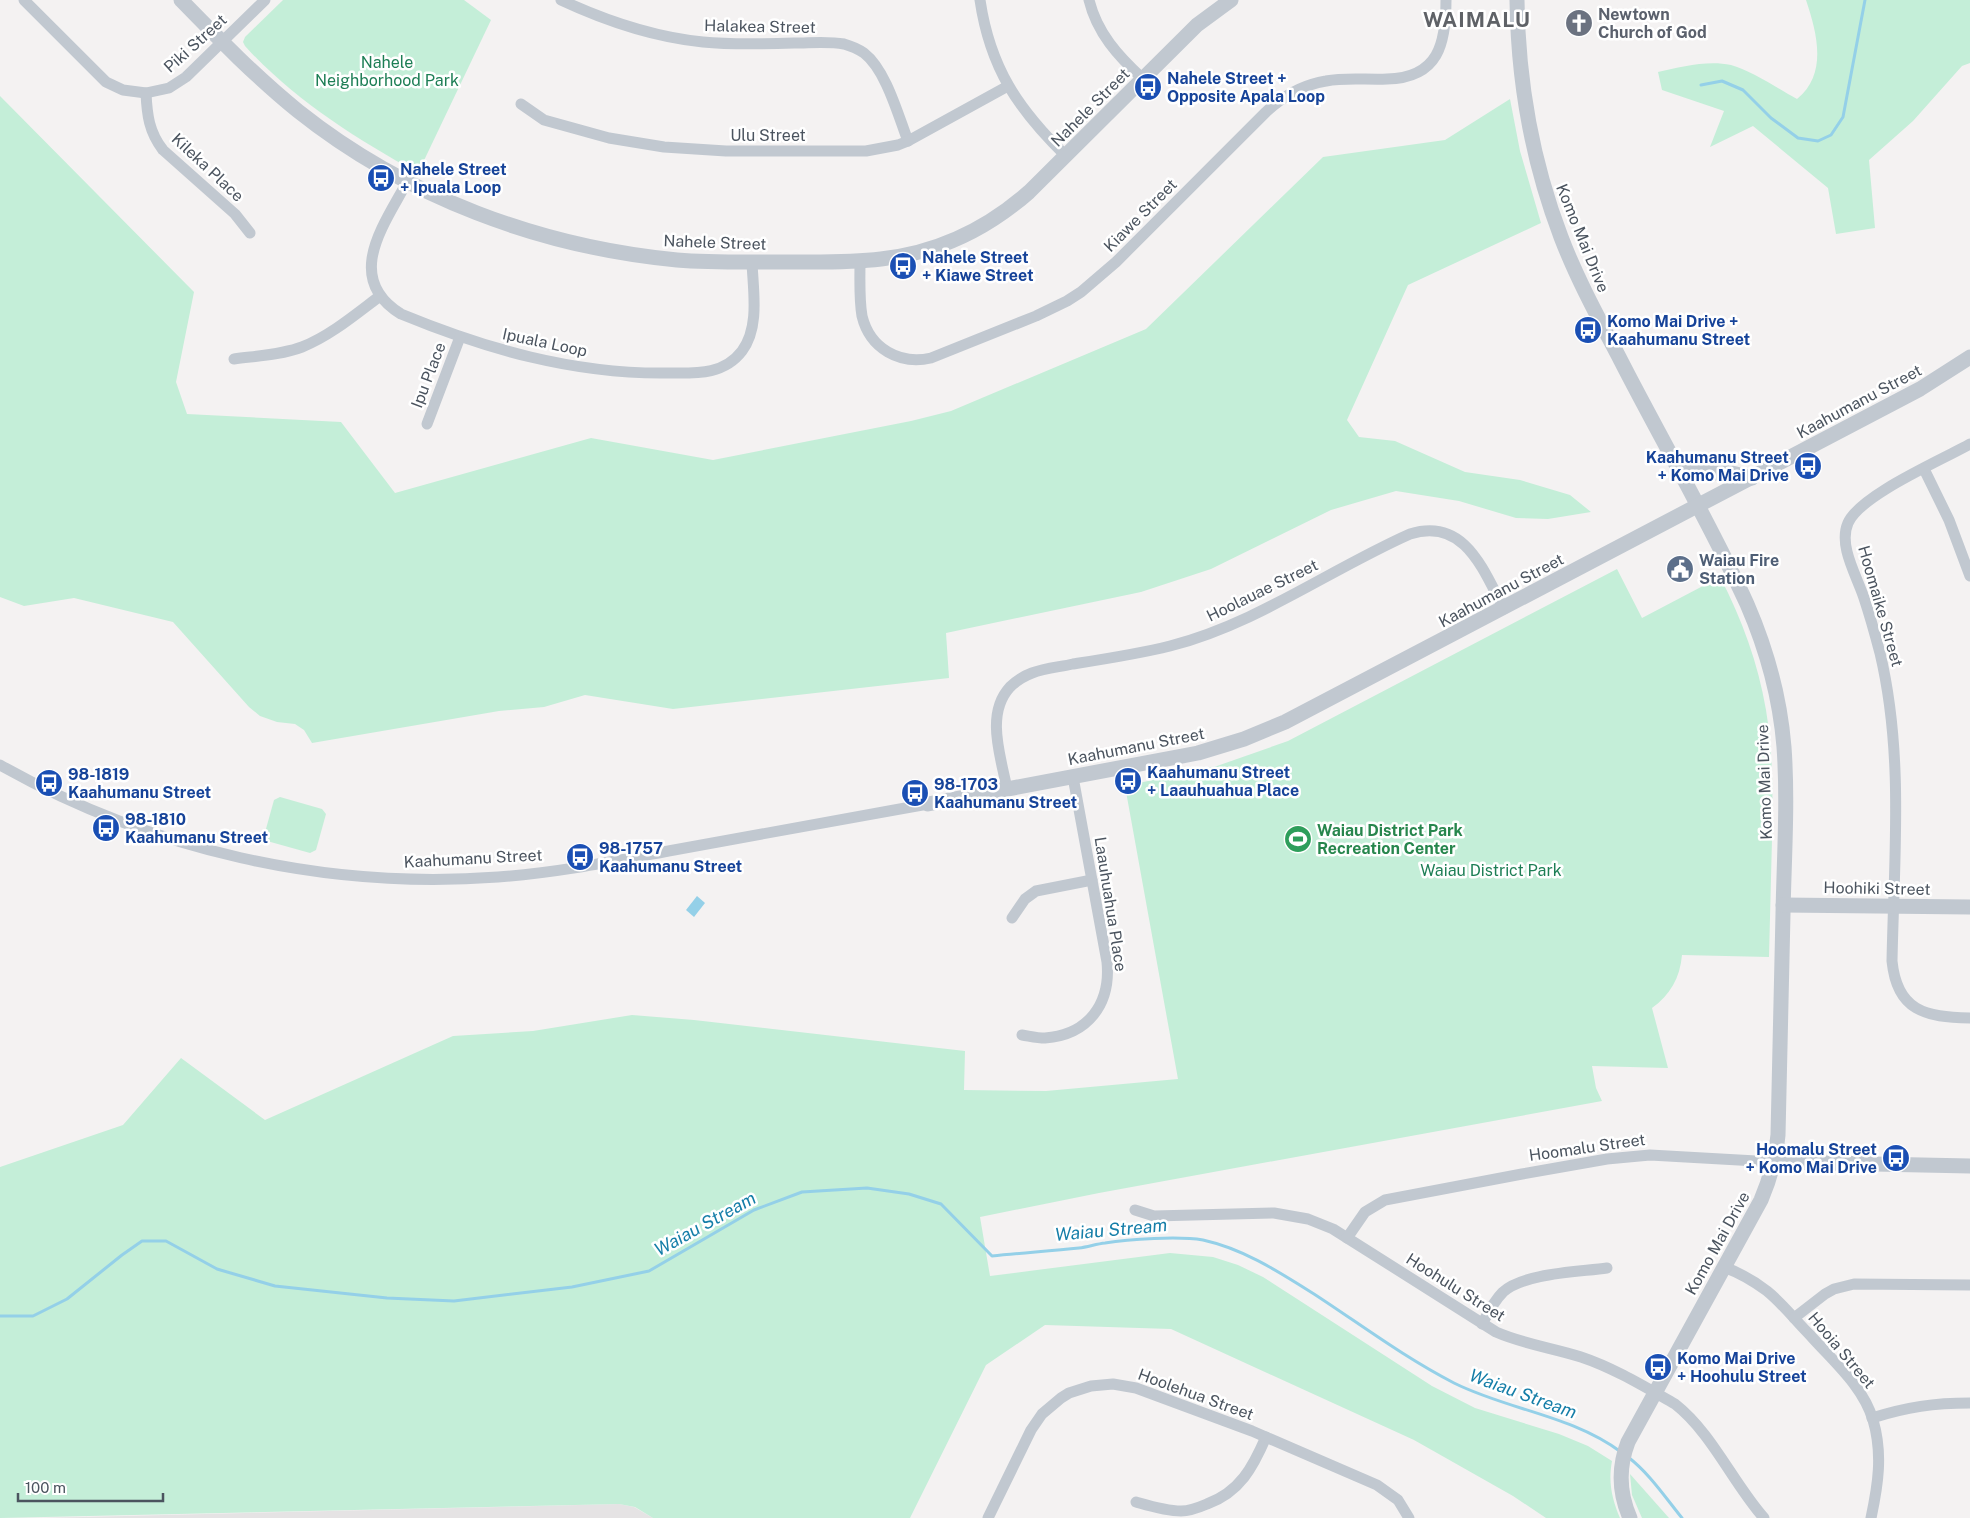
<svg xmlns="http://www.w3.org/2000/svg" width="1970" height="1518" font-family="'Public Sans',sans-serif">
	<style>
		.education { fill: #e5e3e4 }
		.green { fill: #c4eed8 }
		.water { fill: #94d0e8 }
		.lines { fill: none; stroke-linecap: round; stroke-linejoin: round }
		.stream { stroke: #94d0e8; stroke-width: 3 }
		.minor { stroke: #c1c8d0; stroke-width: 11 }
		.tertiary { stroke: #c1c8d0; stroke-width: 15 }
		.labels { text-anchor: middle; stroke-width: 5; stroke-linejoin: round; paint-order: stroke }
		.worship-label { font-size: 16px; font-weight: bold; fill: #5b616d; stroke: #fff; text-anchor: start }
		.street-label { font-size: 16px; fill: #4b545f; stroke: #fff }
		.park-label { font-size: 16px; fill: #1d7e55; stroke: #fff }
		.transit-label { font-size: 16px; font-weight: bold; fill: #164399; stroke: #fff; text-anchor: start }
		.service-label { font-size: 16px; font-weight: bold; fill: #4e5e75; stroke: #fff; text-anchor: start }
		.leisure-label { font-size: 16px; font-weight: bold; fill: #27864d; stroke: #fff; text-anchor: start }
		.water-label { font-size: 18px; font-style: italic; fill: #157ea8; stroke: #fff }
		.district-label { font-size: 21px; font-weight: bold; letter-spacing: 1px; fill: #5f6267; stroke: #fff }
	</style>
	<rect width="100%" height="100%" fill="#f4f2f2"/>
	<polygon class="education" points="619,1504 634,1507 653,1518 43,1518"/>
	<g class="green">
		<path d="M283,0H464L491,20L418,173C356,139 293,99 245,46L243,42L245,37Z"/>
		<path d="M1806,0H1970V63L1962,66L1913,121L1869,160L1875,228L1836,234L1828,188L1753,126L1710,147L1724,111L1662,90L1658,72C1681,67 1707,60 1731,65C1750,70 1779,89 1797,99C1828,74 1817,33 1806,0Z"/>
		<polygon points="0,96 194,292 176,382 187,414 341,422 395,493 591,438 713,460 911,421 951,411 1146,329 1323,157 1445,140 1510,99 1520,151 1541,223 1408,285 1347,420 1359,437 1395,441 1465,472 1520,480 1570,495 1591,512 1548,519 1516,518 1459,501 1396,491 1331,510 1211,569 1141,592 946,633 949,678 673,709 585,695 544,707 499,711 312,743 304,730 295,724 277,722 260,716 249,707 173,622 74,598 24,606 0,597"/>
		<path d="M1617,569L1642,618L1720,577C1742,619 1758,663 1766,710C1773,752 1773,795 1772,839C1771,878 1770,917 1769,957L1682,955C1680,978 1670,995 1652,1008L1668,1068L1592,1066L1596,1088L1602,1101L1099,1193L980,1217L990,1276L1170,1253L1213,1257L1238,1265L1263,1277L1432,1386L1475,1408L1559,1434L1588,1446L1612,1461C1608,1482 1612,1499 1620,1518H1546L1513,1496L1414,1440L1171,1329L1045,1325L986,1365L910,1518H653L635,1507L619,1504L0,1518V1167L123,1125L181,1058L265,1120L453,1036L533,1031L632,1015L694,1020L965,1051L964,1090L1046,1091L1178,1079L1125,786L1217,766L1288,741Z"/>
		<polygon points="280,797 322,809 326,814 316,850 310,853 267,841 264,836 274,800"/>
		<polygon points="1630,1474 1669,1518 1642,1518 1632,1495"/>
	</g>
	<polygon class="water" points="697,896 705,903 694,917 686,910"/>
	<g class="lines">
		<g class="stream">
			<polyline points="1701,85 1722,81 1743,90 1771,118 1798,138 1818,141 1831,135 1843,117 1865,0"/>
			<path d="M0,1316H33L67,1299L122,1255L142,1241H166L217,1269L275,1286L387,1298L454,1301L572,1287L649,1271L754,1210L802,1192L867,1188L909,1194L941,1204L992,1256C1021,1253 1050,1251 1079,1248C1088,1247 1096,1244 1105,1243C1129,1239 1179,1236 1203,1240C1244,1249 1279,1272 1314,1294C1360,1324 1405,1358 1454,1383C1508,1410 1571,1415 1621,1452"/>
			<path d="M1628,1457C1649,1473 1665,1497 1682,1518"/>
		</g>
		<g class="minor">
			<polyline points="24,0 106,82 123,90 146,93 169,88 186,77 265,0"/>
			<path d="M561,0C606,21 653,37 703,42C733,45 764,44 794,43C810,43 828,41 844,44C851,46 858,49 864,53C886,70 898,115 908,141"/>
			<path d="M980,0C990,68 1018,109 1066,156"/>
			<path d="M1089,0C1097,33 1118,56 1143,79"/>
			<path d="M146,93C147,115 149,132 163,150L235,214L250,233"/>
			<polyline points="521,104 544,120 609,138 664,147 726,151 866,151 898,145 908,141 1008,86"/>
			<path d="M407,182C384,225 343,278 401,314C486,349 573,374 666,373C694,373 723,376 742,351C760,327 753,290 752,262"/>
			<path d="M860,261C860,279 859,299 862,316C870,349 900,365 931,358L1036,316L1067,301L1081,292L1116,262L1266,112C1283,96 1302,85 1326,81C1346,77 1367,80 1387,79C1439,78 1446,43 1446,0"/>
			<path d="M234,359C256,356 281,355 302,347C330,336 356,314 380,296"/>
			<polyline points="427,424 460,337"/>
			<path d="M1970,444C1942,460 1860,495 1848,523C1838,546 1857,576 1864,598C1870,616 1875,634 1880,653C1904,754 1894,858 1892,961C1897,1011 1925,1017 1970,1018"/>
			<polyline points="1924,469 1949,520 1970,576"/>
			<path d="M0,765C151,850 325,890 498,877C557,873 615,861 674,850C758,835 843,819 928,804"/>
			<path d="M1007,789C1001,757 985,714 1010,687C1016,681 1024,676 1032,673C1045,668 1060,667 1073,664C1105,659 1138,654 1170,646C1256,624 1329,570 1410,534C1465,517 1483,570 1504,609"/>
			<polyline points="1012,918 1025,899 1036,891 1092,880"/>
			<path d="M1022,1035C1029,1036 1037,1038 1045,1038C1088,1035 1111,1004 1107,962L1073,777"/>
			<path d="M1135,1210L1154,1216L1274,1213L1308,1219L1333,1229L1496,1332C1523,1344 1553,1348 1581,1357C1614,1368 1645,1387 1675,1404C1712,1433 1733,1483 1764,1518"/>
			<polyline points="1347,1238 1365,1212 1385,1200 1522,1174 1607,1159 1650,1155 1774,1162"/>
			<path d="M1724,1267C1740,1273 1754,1281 1767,1291C1783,1304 1796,1321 1810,1335C1833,1361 1863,1386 1873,1420C1883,1454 1878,1485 1871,1518"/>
			<polyline points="1794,1318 1825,1294 1834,1289 1854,1284 1970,1285"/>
			<path d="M1482,1324C1488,1313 1494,1301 1503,1292C1524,1273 1579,1272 1607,1268"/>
			<path d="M1872,1418C1907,1407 1934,1403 1970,1403"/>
			<path d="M1136,1502C1150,1506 1166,1511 1181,1511C1190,1511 1200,1507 1207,1504C1240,1492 1253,1467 1266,1437"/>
			<polyline points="988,1518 1031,1430 1042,1414 1061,1398 1069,1393 1091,1386 1113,1384 1136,1388 1252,1431 1377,1485 1398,1500 1409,1518"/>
		</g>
		<g class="tertiary">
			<path d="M181,0C219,39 256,77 298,111C406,197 540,247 677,260C713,263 750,262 786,262C817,262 849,263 881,259C937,253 987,229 1029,192L1197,25L1231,0"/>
			<path d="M1517,0C1518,81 1532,161 1561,237C1577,279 1599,319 1620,359C1662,441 1709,521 1747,604C1767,650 1780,698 1784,747C1788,802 1784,859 1783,914C1781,988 1780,1061 1778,1135C1776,1157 1770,1179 1761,1200L1628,1442C1618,1468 1619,1493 1630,1518"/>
			<polyline points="1671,456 1708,473 1732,473 1752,478"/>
			<polyline points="928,804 1198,753 1244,739 1285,722 1920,389 1970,357"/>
			<polyline points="1783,905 1970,907"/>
			<polyline points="1774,1162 1970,1166"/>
		</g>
	</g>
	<defs>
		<g id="church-disc" transform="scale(1.4375)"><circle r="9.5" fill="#6b7280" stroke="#fff"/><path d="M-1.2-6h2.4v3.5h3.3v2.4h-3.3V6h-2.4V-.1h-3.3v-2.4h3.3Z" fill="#fff"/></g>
		<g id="bus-disc" transform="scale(1.4375)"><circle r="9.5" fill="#1a4fb4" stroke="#fff"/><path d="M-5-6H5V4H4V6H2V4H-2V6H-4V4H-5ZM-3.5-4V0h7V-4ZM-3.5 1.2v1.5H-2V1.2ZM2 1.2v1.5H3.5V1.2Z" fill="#fff"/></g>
		<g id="civic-disc" transform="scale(1.4375)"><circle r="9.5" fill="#5c6f8a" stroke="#fff"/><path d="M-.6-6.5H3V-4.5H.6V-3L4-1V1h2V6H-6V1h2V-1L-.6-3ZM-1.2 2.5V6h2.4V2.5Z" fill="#fff"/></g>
		<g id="stadium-disc" transform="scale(1.4375)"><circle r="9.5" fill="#2e9e5b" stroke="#fff"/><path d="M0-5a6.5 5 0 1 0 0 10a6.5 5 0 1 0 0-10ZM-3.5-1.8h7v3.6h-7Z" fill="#fff"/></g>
	</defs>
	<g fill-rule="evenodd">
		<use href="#church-disc" x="1579" y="23"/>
		<use href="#bus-disc" x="1148" y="87"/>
		<use href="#bus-disc" x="381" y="178"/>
		<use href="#bus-disc" x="903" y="266"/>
		<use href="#bus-disc" x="1588" y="330"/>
		<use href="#bus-disc" x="1808" y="466"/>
		<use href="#civic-disc" x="1680" y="569"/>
		<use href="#bus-disc" x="1128" y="781"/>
		<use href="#bus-disc" x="49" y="783"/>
		<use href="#bus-disc" x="915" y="793"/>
		<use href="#bus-disc" x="106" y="828"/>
		<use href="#stadium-disc" x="1298" y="839"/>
		<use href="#bus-disc" x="580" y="857"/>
		<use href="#bus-disc" x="1896" y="1158"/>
		<use href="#bus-disc" x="1658" y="1367"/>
	</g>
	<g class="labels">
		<g class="worship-label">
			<text x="1598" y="20">Newtown<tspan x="1598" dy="18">Church of God</tspan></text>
		</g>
		<g class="street-label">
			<text transform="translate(760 26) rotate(1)" y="6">Halakea Street</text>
			<text transform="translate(195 43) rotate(-42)" y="6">Piki Street</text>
			<text transform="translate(1090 107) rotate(-45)" y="6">Nahele Street</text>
			<text x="768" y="141">Ulu Street</text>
			<text transform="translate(208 167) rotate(43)" y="6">Kileka Place</text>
			<text transform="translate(1140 215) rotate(-45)" y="6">Kiawe Street</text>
			<text transform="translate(1583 238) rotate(68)" y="6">Komo Mai Drive</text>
			<text transform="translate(715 242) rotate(2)" y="6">Nahele Street</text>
			<text transform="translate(545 342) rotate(12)" y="6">Ipuala Loop</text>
			<text transform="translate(428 375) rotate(-69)" y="6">Ipu Place</text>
			<text transform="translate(1859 401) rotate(-28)" y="6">Kaahumanu Street</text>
			<text transform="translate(1262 590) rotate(-26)" y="6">Hoolauae Street</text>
			<text transform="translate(1501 590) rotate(-28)" y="6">Kaahumanu Street</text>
			<text transform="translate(1881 606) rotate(74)" y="6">Hoomaike Street</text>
			<text transform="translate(1136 746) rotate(-11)" y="6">Kaahumanu Street</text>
			<text transform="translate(1764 782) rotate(-92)" y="6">Komo Mai Drive</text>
			<text transform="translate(473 858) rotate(-3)" y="6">Kaahumanu Street</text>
			<text transform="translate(1877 888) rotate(1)" y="6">Hoohiki Street</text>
			<text transform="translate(1111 904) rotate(81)" y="6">Laauhuahua Place</text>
			<text transform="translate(1587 1147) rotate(-8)" y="6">Hoomalu Street</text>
			<text transform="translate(1717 1243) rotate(-61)" y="6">Komo Mai Drive</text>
			<text transform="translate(1456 1287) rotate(32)" y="6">Hoohulu Street</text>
			<text transform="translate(1842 1350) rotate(50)" y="6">Hooia Street</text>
			<text transform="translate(1196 1394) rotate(20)" y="6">Hoolehua Street</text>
		</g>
		<g class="park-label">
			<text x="387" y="68">Nahele<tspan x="387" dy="18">Neighborhood Park</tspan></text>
			<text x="1491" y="876">Waiau District Park</text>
		</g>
		<g class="transit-label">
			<text x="1167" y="84">Nahele Street +<tspan x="1167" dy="18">Opposite Apala Loop</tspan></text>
			<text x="400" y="175">Nahele Street<tspan x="400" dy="18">+ Ipuala Loop</tspan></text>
			<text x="922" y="263">Nahele Street<tspan x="922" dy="18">+ Kiawe Street</tspan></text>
			<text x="1607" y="327">Komo Mai Drive +<tspan x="1607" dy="18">Kaahumanu Street</tspan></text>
			<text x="1789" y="463" text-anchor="end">Kaahumanu Street<tspan x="1789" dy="18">+ Komo Mai Drive</tspan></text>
			<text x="1147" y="778">Kaahumanu Street<tspan x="1147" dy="18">+ Laauhuahua Place</tspan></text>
			<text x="68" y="780">98-1819<tspan x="68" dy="18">Kaahumanu Street</tspan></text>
			<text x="934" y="790">98-1703<tspan x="934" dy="18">Kaahumanu Street</tspan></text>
			<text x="125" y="825">98-1810<tspan x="125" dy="18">Kaahumanu Street</tspan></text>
			<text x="599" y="854">98-1757<tspan x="599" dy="18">Kaahumanu Street</tspan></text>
			<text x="1877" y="1155" text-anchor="end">Hoomalu Street<tspan x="1877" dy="18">+ Komo Mai Drive</tspan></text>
			<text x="1677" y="1364">Komo Mai Drive<tspan x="1677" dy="18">+ Hoohulu Street</tspan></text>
		</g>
		<g class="service-label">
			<text x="1699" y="566">Waiau Fire<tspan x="1699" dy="18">Station</tspan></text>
		</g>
		<g class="leisure-label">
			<text x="1317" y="836">Waiau District Park<tspan x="1317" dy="18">Recreation Center</tspan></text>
		</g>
		<g class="water-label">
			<text transform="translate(705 1224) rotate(-29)" y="6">Waiau Stream</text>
			<text transform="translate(1111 1230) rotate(-5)" y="6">Waiau Stream</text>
			<text transform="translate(1523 1394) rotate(20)" y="6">Waiau Stream</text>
		</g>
		<g class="district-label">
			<text x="1477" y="27">WAIMALU</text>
		</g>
	</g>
	<path d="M18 1493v8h145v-8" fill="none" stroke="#4b545f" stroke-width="2.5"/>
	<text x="25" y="1493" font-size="15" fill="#4b545f" stroke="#ffffff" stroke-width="4" paint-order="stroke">100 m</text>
</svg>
